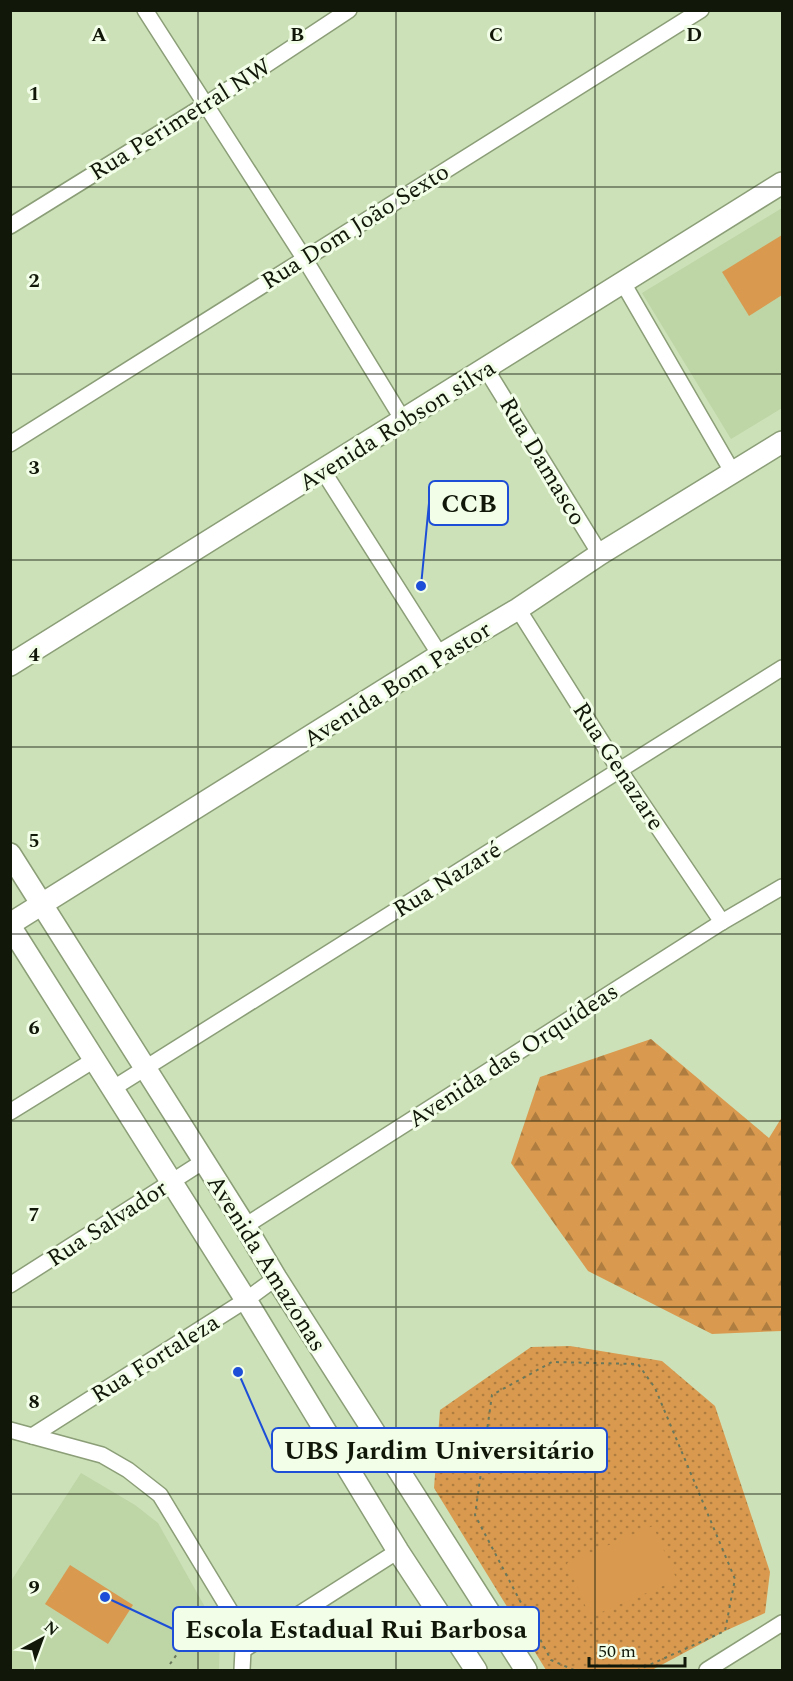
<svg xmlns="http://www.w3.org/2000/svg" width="793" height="1681" font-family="Spectral,serif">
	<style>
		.built { fill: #bed5a6 }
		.forest { fill: url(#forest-firs) }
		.park { fill: url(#park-dots) }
		.pitch { fill: #d99a4f }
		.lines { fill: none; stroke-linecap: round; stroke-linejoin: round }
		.street-casing { stroke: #8b9e77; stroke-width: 18 }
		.secondary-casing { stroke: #8b9e77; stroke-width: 24 }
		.path { stroke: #69775b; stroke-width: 2; stroke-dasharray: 3 4.5; stroke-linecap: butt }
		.street { stroke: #fff; stroke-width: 15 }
		.secondary { stroke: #fff; stroke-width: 21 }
		.grid { fill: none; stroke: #111809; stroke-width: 1.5; stroke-opacity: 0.55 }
		.labels { text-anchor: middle; stroke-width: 6; stroke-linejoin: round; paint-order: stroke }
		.street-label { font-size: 24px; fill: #111809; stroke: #f3fee9 }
		.grid-label { font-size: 20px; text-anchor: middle; font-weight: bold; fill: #111809; stroke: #f3fee9; stroke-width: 6; stroke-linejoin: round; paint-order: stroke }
		.leader { fill: none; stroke: #1d4ed8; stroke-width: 2 }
		.callout-dot { fill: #1d4ed8; stroke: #f3fee9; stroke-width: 2 }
		.callout { fill: #f3fee9; stroke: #1d4ed8; stroke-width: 2 }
		.callout-label { font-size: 26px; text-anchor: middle; font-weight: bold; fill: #111809 }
	</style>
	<defs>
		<pattern id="forest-firs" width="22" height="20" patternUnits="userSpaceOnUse" patternTransform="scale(1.5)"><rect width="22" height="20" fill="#d99a4f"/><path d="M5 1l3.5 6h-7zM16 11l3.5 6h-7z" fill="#af7d40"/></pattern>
		<pattern id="park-dots" width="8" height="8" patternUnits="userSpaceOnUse" patternTransform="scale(1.5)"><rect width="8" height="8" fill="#d99a4f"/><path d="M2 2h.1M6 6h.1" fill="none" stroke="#af7d40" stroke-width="1.8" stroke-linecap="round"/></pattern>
	</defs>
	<rect width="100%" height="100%" fill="#cce1b8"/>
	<g class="built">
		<polygon points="782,208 782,408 731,439 642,293"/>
		<polygon points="81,1473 135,1505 158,1523 220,1634 219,1670 11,1670 11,1581"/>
	</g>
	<polygon class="forest" points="651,1039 769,1138 782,1117 782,1331 712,1334 588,1271 511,1163 540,1077"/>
	<polygon class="park" points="570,1346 662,1361 715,1406 770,1572 765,1613 725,1631 652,1670 546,1670 434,1488 440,1410 531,1347"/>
	<g class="pitch">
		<polygon points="782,235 782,295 749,316 722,272"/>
		<polygon points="653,1526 677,1580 590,1617 567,1563"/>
		<polygon points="70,1565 133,1605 108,1644 45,1604"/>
	</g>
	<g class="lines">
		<g class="street-casing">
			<g id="street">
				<polyline points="145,10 304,258 403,420"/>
				<polyline points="10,226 205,105 349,10"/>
				<polyline points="623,283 733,473"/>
				<polyline points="486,369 600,554"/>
				<polyline points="10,444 701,10"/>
				<polyline points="323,471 440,655"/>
				<polyline points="518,609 620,771 722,922"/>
				<polyline points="112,1089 782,668"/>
				<polyline points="10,1112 94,1060"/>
				<polyline points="245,1226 722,922 782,887"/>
				<polyline points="10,1285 204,1161"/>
				<polyline points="10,1430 102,1455 128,1470 160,1495 232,1614 243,1650 242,1670"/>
				<polyline points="32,1436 246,1300 276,1278"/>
				<polyline points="243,1650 398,1551"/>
				<polyline points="707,1670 782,1623"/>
			</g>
		</g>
		<g class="secondary-casing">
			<g id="secondary">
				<polyline points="10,665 782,183"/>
				<polyline points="10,854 245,1226 276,1278 526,1670"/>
				<polyline points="10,924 440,655 518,609 600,554 782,442"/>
				<polyline points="10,926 246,1300 398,1551 476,1670"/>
			</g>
		</g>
		<g class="path">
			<polyline points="170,1664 212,1605"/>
			<polyline points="574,1670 551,1660 475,1515 492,1395 552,1362 638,1364 655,1388 735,1579 725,1631 638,1670"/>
		</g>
		<use href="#street" class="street"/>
		<use href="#secondary" class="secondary"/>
	</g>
	<path class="grid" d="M198,10V1670M396,10V1670M595,10V1670M10,187H782M10,374H782M10,560H782M10,747H782M10,934H782M10,1121H782M10,1307H782M10,1494H782"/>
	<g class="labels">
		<g class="street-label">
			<text transform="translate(180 119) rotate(-32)" y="8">Rua Perimetral NW</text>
			<text transform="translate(355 226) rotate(-32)" y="8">Rua Dom João Sexto</text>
			<text transform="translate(397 425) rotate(-32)" y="8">Avenida Robson silva</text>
			<text transform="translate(543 461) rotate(59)" y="8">Rua Damasco</text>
			<text transform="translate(397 684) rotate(-32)" y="8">Avenida Bom Pastor</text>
			<text transform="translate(619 766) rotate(57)" y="8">Rua Genazare</text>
			<text transform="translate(447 879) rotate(-32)" y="8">Rua Nazaré</text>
			<text transform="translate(513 1055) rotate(-33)" y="8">Avenida das Orquídeas</text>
			<text transform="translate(107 1223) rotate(-33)" y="8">Rua Salvador</text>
			<text transform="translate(267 1263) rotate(58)" y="8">Avenida Amazonas</text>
			<text transform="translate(155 1358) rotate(-32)" y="8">Rua Fortaleza</text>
		</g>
	</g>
	<g class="grid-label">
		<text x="99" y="41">A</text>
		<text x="297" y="41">B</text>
		<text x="496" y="41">C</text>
		<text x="694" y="41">D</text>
		<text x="34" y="100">1</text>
		<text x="34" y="287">2</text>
		<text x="34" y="474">3</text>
		<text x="34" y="661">4</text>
		<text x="34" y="847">5</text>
		<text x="34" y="1034">6</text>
		<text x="34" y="1221">7</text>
		<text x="34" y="1408">8</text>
		<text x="34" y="1594">9</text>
	</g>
	<path class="leader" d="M421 586L429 503M238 1372L272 1450M105 1597L173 1629"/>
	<g class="callout-dot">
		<circle cx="421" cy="586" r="6"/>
		<circle cx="238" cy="1372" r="6"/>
		<circle cx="105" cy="1597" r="6"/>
	</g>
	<g class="callout">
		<rect x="429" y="481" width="79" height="44" rx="6"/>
		<rect x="272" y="1428" width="335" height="44" rx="6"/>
		<rect x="173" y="1607" width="366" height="44" rx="6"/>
	</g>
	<g class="callout-label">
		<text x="469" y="512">CCB</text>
		<text x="439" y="1459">UBS Jardim Universitário</text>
		<text x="356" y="1638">Escola Estadual Rui Barbosa</text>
	</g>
	<rect width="793" height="1681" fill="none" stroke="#111809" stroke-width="24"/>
	<g transform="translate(42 1639) rotate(41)" stroke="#f3fee9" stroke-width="4.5" paint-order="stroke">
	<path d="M0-4.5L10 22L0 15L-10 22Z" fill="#111809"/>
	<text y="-9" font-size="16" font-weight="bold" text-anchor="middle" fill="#111809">N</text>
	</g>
	<path d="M589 1657v9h96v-9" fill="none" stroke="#111809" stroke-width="3"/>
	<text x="598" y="1657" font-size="18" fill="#111809" stroke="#f3fee9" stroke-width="4.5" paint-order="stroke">50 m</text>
</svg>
